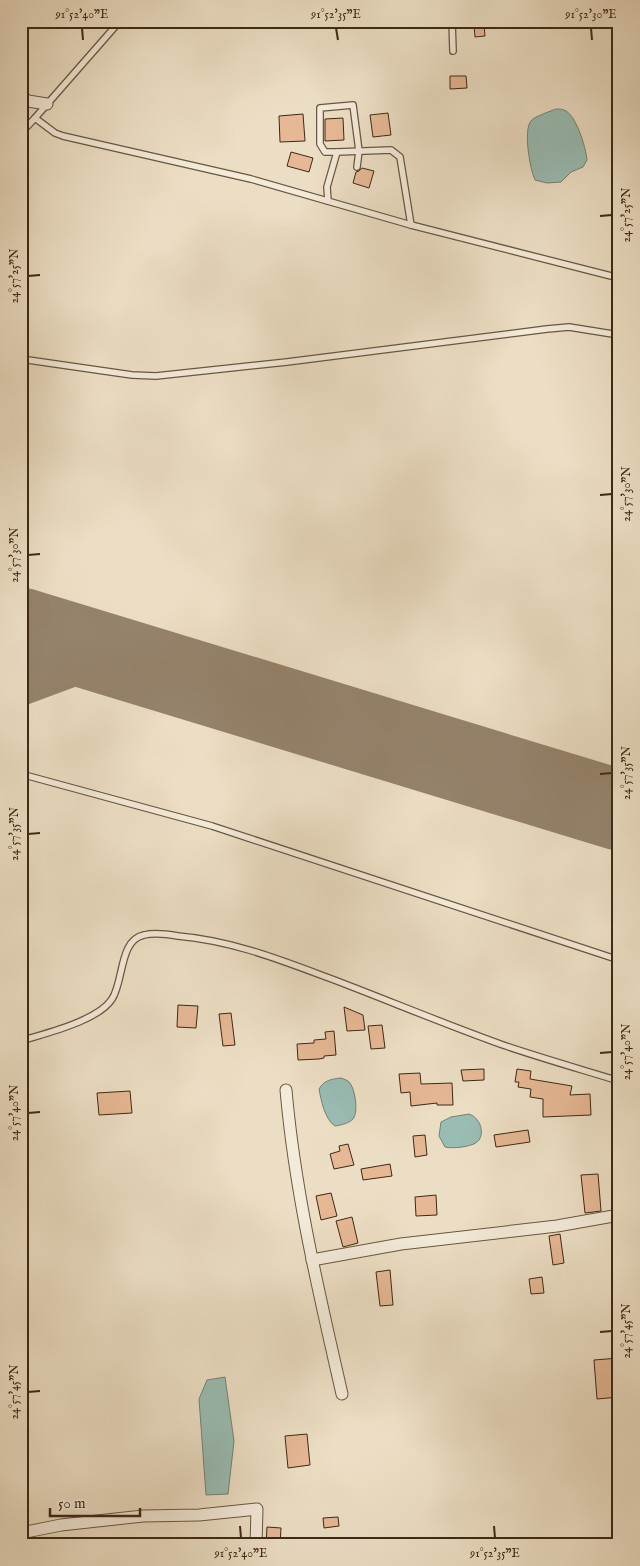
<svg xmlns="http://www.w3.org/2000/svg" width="640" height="1566" font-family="'IM FELL English',serif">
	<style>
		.water { fill: #99bcb3; stroke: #758174 }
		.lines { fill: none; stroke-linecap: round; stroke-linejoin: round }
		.taxiway { stroke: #95836c; stroke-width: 32 }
		.runway { stroke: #95836c; stroke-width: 81 }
		.building { fill: #e6b895; stroke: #3e2815 }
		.lane-casing { stroke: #6a5641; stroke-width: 8 }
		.street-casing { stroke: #6a5641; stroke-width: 13 }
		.lane { stroke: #f3ead9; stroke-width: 5.5 }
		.street { stroke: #f3ead9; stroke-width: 11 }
		.ticks { fill: none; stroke: #3e2815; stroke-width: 2 }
		.neatline { fill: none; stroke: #3e2815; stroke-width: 2 }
		.ticks-label { font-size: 12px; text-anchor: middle; fill: #3e2815 }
	</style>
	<rect width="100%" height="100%" fill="#ecdec4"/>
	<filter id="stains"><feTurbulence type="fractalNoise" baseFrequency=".004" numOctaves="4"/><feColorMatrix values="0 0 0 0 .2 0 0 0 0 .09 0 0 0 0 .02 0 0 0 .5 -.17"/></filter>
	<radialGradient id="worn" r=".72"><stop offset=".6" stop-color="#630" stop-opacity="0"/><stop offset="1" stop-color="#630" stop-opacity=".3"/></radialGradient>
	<g class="water">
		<path d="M556,109C559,109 562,109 564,110C576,114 586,148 587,160L583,167L571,172L561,182L547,183L535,180C530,169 523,130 531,121C533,117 551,111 556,109Z"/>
		<path d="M341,1078C344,1079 346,1080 348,1081C355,1086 359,1112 353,1119C349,1123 342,1125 335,1126C325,1120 321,1100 319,1089C324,1080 332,1079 341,1078Z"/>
		<path d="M469,1114C479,1117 485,1131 479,1140C475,1147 452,1149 445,1147L439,1136L441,1122L451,1117Z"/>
		<polygon points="225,1377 234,1441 228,1494 206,1495 199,1399 207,1380"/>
	</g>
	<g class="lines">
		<polyline class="taxiway" points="21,690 99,661 119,658"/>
		<polyline class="runway" points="21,628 619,810"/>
	</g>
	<g class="building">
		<polygon points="484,24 485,36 475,37 474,25"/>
		<polygon points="450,76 466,76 467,88 450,89"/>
		<polygon points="388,113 391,135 373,137 370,115"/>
		<polygon points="303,114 305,141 280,142 279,116"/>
		<polygon points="343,118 344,140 325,141 325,119"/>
		<polygon points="291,152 313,158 309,172 287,166"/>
		<polygon points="362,168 374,171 369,188 353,183 356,172 359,171"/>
		<polygon points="178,1005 198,1006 196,1028 177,1027"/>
		<polygon points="344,1007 363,1015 365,1030 347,1031"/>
		<polygon points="231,1013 235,1045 223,1046 219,1014"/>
		<polygon points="382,1025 385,1048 371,1049 368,1026"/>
		<polygon points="334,1031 336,1055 324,1056 324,1058 319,1059 298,1060 297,1044 314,1043 314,1040 326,1039 325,1032"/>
		<polygon points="484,1069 484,1080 463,1081 461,1070"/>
		<polygon points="517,1069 531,1071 530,1079 572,1086 570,1095 590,1094 591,1115 543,1117 543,1099 530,1097 531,1089 518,1087 519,1082 515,1082"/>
		<polygon points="420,1073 421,1084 452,1083 453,1105 437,1105 437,1103 411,1106 410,1092 401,1093 399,1074"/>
		<polygon points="130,1091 132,1113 99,1115 97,1093"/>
		<polygon points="528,1130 530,1142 496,1147 494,1135"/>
		<polygon points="425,1135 427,1155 415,1157 413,1136"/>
		<polygon points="348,1144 354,1165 334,1169 330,1154 340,1151 339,1146"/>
		<polygon points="390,1164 392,1176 363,1180 361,1169"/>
		<polygon points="598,1174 601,1211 585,1213 581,1175"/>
		<polygon points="331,1193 337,1216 321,1220 316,1196"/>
		<polygon points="436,1195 437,1215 416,1216 415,1197"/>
		<polygon points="352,1217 358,1243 343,1247 336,1221"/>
		<polygon points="560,1234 564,1263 553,1265 549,1236"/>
		<polygon points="390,1270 393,1305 380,1306 376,1272"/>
		<polygon points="542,1277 544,1293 531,1294 529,1279"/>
		<polygon points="619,1358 619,1397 597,1399 594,1360"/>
		<polygon points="307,1434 310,1465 288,1468 285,1436"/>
		<polygon points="338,1517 339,1526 324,1528 323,1518"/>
		<polygon points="267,1527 281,1528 280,1545 266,1545"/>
	</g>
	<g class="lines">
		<g class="lane-casing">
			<g id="lane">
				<polyline points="452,21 453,51"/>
				<polyline points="35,118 120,21"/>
				<polyline points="21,133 35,118 55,133 63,136 251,179 411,225"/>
				<polyline points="337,152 325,152 320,144 320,108 353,105 359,151 357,167"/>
				<polyline points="328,201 327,187 337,152 391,150 400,157 411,225 619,278"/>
				<polyline points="21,359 132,375 156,376 287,362 547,329 569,327 619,335"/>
				<polyline points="21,774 212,826 619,960"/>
				<path d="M21,1041C46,1033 98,1021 112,999C124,981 119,940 144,935C155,932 167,934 178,936C235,941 283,961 337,981C392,1002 447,1025 503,1045C541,1058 580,1069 619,1081"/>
			</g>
		</g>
		<g class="street-casing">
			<g id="street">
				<polyline points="21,96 28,101 47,104"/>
				<path d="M286,1090C295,1193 319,1293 342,1394"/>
				<polyline points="312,1260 401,1244 557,1226 619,1215"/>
				<polyline points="21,1533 61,1525 143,1516 199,1515 257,1509 256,1545"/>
			</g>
		</g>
		<use href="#lane" class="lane"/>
		<use href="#street" class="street"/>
	</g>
	<path class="ticks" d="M82,28L83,40M336,28L338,40M591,28L592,40M600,216L612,215M28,276L40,275M600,495L612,494M28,555L40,554M600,774L612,773M28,834L40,833M600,1053L612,1052M28,1113L40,1112M600,1332L612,1331M28,1392L40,1391M240,1526L241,1538M494,1526L495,1538"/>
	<rect width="640" height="1566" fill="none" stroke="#ecdec4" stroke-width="55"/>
	<path d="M50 1508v8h90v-8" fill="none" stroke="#3e2815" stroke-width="2.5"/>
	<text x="58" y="1508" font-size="15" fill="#3e2815" stroke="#f3ead9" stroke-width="4" paint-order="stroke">50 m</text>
	<rect x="28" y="28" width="584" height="1510" class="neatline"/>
	<g class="ticks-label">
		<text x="82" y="18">91°52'40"E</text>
		<text x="336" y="18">91°52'35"E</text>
		<text x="591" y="18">91°52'30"E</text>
		<text transform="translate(626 215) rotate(-90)" y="4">24°57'25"N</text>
		<text transform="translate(14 276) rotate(-90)" y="4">24°57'25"N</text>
		<text transform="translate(626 494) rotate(-90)" y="4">24°57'30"N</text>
		<text transform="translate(14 555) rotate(-90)" y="4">24°57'30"N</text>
		<text transform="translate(626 773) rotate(-90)" y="4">24°57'35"N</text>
		<text transform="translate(14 834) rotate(-90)" y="4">24°57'35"N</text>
		<text transform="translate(626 1052) rotate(-90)" y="4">24°57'40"N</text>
		<text transform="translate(14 1113) rotate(-90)" y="4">24°57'40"N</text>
		<text transform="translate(626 1331) rotate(-90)" y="4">24°57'45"N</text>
		<text transform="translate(14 1392) rotate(-90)" y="4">24°57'45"N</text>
		<text x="241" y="1557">91°52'40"E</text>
		<text x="495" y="1557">91°52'35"E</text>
	</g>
	<rect width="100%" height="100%" filter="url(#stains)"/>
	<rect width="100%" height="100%" fill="url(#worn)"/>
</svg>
